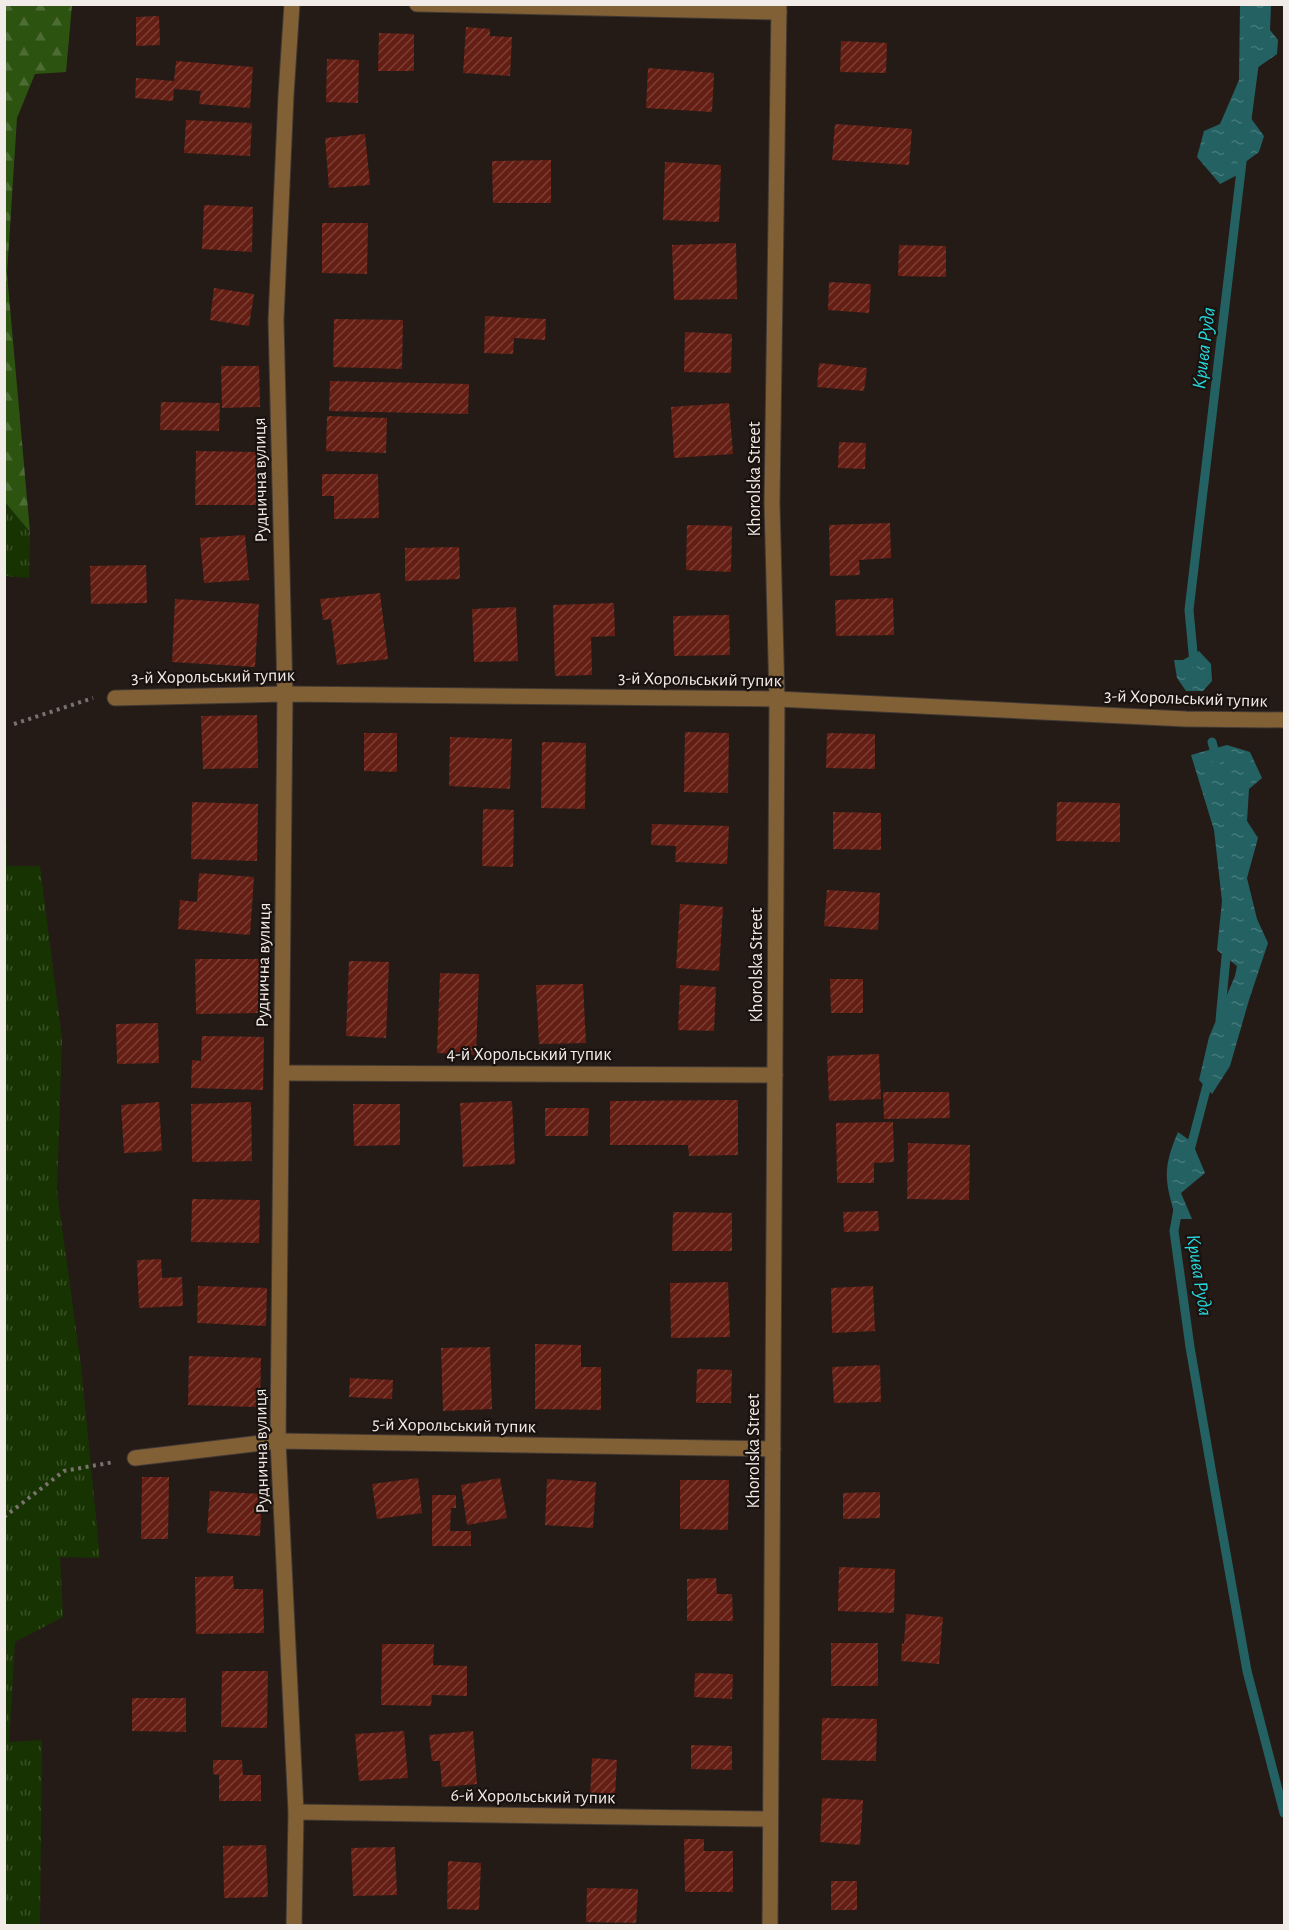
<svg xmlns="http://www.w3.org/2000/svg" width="1289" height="1930" font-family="'Alegreya Sans',sans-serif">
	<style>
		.grass { fill: url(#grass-tufts) }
		.forest { fill: url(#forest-firs) }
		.water { fill: url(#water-ripples) }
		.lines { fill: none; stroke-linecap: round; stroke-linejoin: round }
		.stream { stroke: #246163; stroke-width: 9 }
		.building { fill: url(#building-hatch) }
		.minor-casing { stroke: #413834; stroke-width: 17 }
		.path { stroke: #7a726e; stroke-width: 4; stroke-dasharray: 3 4.5; stroke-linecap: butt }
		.minor { stroke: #806034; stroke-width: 15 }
		.labels { text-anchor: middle; stroke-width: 4.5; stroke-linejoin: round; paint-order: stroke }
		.street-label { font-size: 18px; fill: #f2ece9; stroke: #1a120e }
		.water-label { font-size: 20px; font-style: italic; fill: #25dbe0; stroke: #1a120e }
	</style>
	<defs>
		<pattern id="grass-tufts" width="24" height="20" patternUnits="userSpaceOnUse" patternTransform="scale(1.5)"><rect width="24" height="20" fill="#183302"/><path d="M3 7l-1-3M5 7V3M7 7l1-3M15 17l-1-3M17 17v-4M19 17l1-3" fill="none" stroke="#3a5127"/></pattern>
		<pattern id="forest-firs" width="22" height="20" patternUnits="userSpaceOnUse" patternTransform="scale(1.5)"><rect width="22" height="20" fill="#2d5311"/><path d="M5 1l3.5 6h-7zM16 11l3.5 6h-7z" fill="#4c6c34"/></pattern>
		<pattern id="water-ripples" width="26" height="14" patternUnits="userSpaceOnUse" patternTransform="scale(1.5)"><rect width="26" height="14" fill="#246163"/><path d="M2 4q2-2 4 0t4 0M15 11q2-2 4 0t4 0" fill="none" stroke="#447879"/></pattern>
		<pattern id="building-hatch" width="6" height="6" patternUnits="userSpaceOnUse" patternTransform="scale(1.5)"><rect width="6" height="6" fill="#641e13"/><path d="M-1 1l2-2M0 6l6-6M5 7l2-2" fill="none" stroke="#7b3f35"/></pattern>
	</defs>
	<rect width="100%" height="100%" fill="#241b17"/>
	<g class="grass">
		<polygon points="4,501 30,532 29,578 5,576"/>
		<polygon points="5,721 7,866 40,866 62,1039 57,1191 81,1366 100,1558 60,1557 63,1617 15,1642 9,1742 42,1740 40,1926 4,1925"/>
	</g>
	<polygon class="forest" points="4,5 72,5 66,72 35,74 17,118 7,274 30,532 4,501"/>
	<g class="water">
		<polygon points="1240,5 1271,5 1270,30 1278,40 1277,54 1257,68 1247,93 1247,113 1264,136 1259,152 1244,163 1243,172 1220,184 1197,157 1204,131 1220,124 1239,80"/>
		<polygon points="1199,651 1211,664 1212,681 1203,691 1186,691 1177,678 1174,660 1183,660"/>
		<polygon points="1227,745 1250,752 1262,778 1249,789 1247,821 1258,838 1247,878 1257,919 1268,943 1249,1000 1230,1066 1212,1094 1199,1080 1209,1037 1235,976 1237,966 1217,950 1222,901 1214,830 1191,755"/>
		<path d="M1178,1132L1192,1142L1205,1173L1181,1193L1192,1219H1176C1165,1181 1162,1169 1178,1132Z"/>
	</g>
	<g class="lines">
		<g class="stream">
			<polyline points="1246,127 1254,66"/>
			<polyline points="1194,663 1189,610 1242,162"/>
			<polyline points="1212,742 1217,760"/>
			<polyline points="1220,1020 1227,947"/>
			<polyline points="1189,1154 1209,1078"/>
			<polyline points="1178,1209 1174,1231 1190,1347 1215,1491 1247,1671 1284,1813"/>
		</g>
	</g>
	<g class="building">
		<polygon points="159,16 160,45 136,46 136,17"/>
		<polygon points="466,27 490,29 490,36 512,37 510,76 463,73"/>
		<polygon points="379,33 414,34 414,71 378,71"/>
		<polygon points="841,41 887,43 886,73 840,72"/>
		<polygon points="327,59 359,60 358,103 326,102"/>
		<polygon points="176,61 253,67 250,108 199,104 201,91 174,89 173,101 135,98 136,78 174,81"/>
		<polygon points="648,68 714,73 712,112 646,108"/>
		<polygon points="186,120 252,123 250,156 184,153"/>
		<polygon points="835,124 912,129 909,165 832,160"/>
		<polygon points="365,134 370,185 329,188 325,138"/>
		<polygon points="551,160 551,203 493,203 492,161"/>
		<polygon points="665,162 721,165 719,222 663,220"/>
		<polygon points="204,205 253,207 252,252 202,249"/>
		<polygon points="322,223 368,223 367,274 322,273"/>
		<polygon points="736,243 737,299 674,300 672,245"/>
		<polygon points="899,245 946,246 946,277 898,276"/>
		<polygon points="829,282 871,284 869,313 828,310"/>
		<polygon points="214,288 254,294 249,326 210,320"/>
		<polygon points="485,316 546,319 545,340 514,338 513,354 484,353"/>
		<polygon points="334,319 403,320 402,369 333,367"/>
		<polygon points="685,332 732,334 731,373 684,372"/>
		<polygon points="819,363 867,368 864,391 817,387"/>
		<polygon points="221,366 259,366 260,407 222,408"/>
		<polygon points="330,381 469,384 468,414 329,411"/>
		<polygon points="161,402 220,403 219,431 160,430"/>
		<polygon points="729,403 733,454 674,458 671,407"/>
		<polygon points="327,416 387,418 386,453 326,451"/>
		<polygon points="839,442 866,443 865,469 838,468"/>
		<polygon points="196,451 256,452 256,505 195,505"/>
		<polygon points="322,474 378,474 379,518 334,519 334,496 322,496"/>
		<polygon points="890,523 891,558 859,560 860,575 830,576 829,525"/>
		<polygon points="687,525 732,526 731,572 686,570"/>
		<polygon points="245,535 249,580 204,583 200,538"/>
		<polygon points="459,547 460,579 405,581 405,548"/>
		<polygon points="146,565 147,603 91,604 90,566"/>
		<polygon points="380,593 388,659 337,665 331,619 323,620 320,599"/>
		<polygon points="893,598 894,635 836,636 835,600"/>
		<polygon points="175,599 259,604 255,667 172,662"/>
		<polygon points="614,603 615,636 591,637 592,675 555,676 553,605"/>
		<polygon points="516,607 518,661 474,662 472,609"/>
		<polygon points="729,615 730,655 674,656 673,616"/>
		<polygon points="257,715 258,768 203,769 201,716"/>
		<polygon points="685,732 729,733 728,793 684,792"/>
		<polygon points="364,733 397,733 397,772 364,771"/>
		<polygon points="827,733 875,734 875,769 826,768"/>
		<polygon points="450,737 512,739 510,789 449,786"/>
		<polygon points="542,742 586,743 585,809 541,808"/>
		<polygon points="192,802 258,804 257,861 191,859"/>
		<polygon points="1057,802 1120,803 1120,842 1056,841"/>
		<polygon points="483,809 514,810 513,867 482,866"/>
		<polygon points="833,812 881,813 881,850 833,849"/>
		<polygon points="652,824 729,826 727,864 675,862 676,846 651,845"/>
		<polygon points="199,873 254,877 250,935 178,929 180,900 197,902"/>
		<polygon points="827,890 880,893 878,930 824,926"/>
		<polygon points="680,904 723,907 719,971 676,968"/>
		<polygon points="195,959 260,959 260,1013 196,1014"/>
		<polygon points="349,961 389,962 386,1038 346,1036"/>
		<polygon points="440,973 479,974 476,1055 437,1053"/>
		<polygon points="830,979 863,979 863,1013 831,1013"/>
		<polygon points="583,984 586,1043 539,1044 536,985"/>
		<polygon points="680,985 716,987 714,1031 678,1030"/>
		<polygon points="158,1023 159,1063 117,1064 116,1024"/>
		<polygon points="202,1036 264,1037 263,1090 191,1088 192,1060 201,1061"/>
		<polygon points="879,1054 881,1099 829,1101 827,1056"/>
		<polygon points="883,1092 949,1092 950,1118 884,1119"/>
		<polygon points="738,1100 738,1155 689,1156 688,1145 610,1145 610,1101"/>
		<polygon points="512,1101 515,1164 463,1167 460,1103"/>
		<polygon points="159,1102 162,1151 124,1153 121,1105"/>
		<polygon points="251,1102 252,1161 192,1162 191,1104"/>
		<polygon points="353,1104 400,1104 400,1145 354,1146"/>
		<polygon points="545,1108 589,1108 588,1136 545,1136"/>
		<polygon points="893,1122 894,1162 874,1163 874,1183 837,1183 836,1123"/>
		<polygon points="908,1143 970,1145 969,1200 907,1199"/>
		<polygon points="192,1199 260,1200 259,1243 191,1242"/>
		<polygon points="878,1211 879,1231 844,1232 843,1212"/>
		<polygon points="673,1212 732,1213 732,1251 672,1251"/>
		<polygon points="161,1259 162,1278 182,1277 183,1306 139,1308 137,1260"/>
		<polygon points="728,1282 730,1337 671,1338 670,1283"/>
		<polygon points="198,1286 267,1288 266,1326 197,1323"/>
		<polygon points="873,1286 875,1331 832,1333 831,1288"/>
		<polygon points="535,1344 581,1345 581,1367 601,1367 601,1410 535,1409"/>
		<polygon points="490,1347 492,1409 443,1411 441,1348"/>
		<polygon points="189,1356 261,1358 260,1407 188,1405"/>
		<polygon points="880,1365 881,1402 834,1403 832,1367"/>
		<polygon points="697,1369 732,1370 731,1403 696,1403"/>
		<polygon points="350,1378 393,1380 392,1399 349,1397"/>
		<polygon points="142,1477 169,1477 168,1539 141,1539"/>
		<polygon points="418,1478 422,1513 377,1519 372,1484"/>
		<polygon points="500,1478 507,1518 467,1525 461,1485"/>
		<polygon points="547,1479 596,1482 593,1528 545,1525"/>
		<polygon points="680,1480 729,1480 728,1530 680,1529"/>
		<polygon points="210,1491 262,1494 260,1536 207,1533"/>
		<polygon points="880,1492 880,1518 843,1519 843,1493"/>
		<polygon points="432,1495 456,1495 456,1508 451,1508 450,1531 471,1531 471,1546 432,1546"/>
		<polygon points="839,1567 895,1569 894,1613 838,1611"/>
		<polygon points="233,1576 234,1589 263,1589 264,1633 196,1634 195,1577"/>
		<polygon points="716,1578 717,1594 732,1594 733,1621 687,1621 687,1579"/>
		<polygon points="906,1614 943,1617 939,1664 901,1661 902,1643 904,1644"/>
		<rect x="831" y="1643" width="47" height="43"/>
		<polygon points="382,1644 434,1644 433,1665 467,1666 467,1696 432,1695 431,1706 381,1705"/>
		<polygon points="222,1671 268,1671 267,1728 221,1727"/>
		<polygon points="695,1673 733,1674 732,1699 694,1697"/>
		<polygon points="132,1698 186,1698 186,1732 132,1731"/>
		<polygon points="822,1718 877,1719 876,1761 821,1760"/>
		<polygon points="404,1731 408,1778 359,1781 355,1734"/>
		<polygon points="473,1731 477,1784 442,1787 440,1761 432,1761 429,1735"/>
		<polygon points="691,1745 732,1746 732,1770 691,1769"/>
		<polygon points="592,1758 617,1760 615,1796 590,1795"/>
		<polygon points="213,1760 242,1760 243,1775 261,1775 261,1801 219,1801 219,1775 213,1774"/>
		<polygon points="822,1798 863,1800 860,1845 820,1842"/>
		<polygon points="684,1839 704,1839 704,1851 733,1851 733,1892 685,1892"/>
		<polygon points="266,1845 268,1897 224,1898 223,1846"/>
		<polygon points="395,1847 397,1895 353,1896 351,1848"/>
		<polygon points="448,1861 481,1863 479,1910 447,1909"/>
		<rect x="831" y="1881" width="26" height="29"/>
		<polygon points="587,1888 638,1889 636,1923 586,1922"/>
	</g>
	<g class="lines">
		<g class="minor-casing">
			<g id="minor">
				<polyline points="292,4 286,95 276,320 285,694 278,1441 296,1812 294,1926"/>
				<polyline points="417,4 779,12"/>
				<polyline points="115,698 285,694 777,699 1186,719 1284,720"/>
				<polyline points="282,1073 775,1075"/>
				<polyline points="135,1458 278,1441 773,1449"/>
				<polyline points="296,1812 770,1819"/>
				<polyline points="770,1926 777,699 772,503 779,4"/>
			</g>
		</g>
		<g class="path">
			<polyline points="14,724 93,698"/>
			<polyline points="4,1517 64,1471 114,1462"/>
		</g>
		<use href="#minor" class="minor"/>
	</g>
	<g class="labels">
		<g class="street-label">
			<text transform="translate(754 479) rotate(-90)" y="6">Khorolska Street</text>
			<text transform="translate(260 480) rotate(-91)" y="6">Руднична вулиця</text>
			<text transform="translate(213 676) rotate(-1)" y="6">3-й Хорольський тупик</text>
			<text transform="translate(700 679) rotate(1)" y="6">3-й Хорольський тупик</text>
			<text transform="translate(1186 698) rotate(2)" y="6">3-й Хорольський тупик</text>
			<text transform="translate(263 965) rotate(-89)" y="6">Руднична вулиця</text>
			<text transform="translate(756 965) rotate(-90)" y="6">Khorolska Street</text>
			<text x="529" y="1060">4-й Хорольський тупик</text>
			<text transform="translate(454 1425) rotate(1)" y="6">5-й Хорольський тупик</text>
			<text transform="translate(261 1451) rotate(-91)" y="6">Руднична вулиця</text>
			<text transform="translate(753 1451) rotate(-90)" y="6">Khorolska Street</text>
			<text transform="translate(533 1796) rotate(1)" y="6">6-й Хорольський тупик</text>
		</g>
		<g class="water-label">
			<text transform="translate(1203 348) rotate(-83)" y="7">Крива Руда</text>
			<text transform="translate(1200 1275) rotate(81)" y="7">Крива Руда</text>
		</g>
	</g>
	<rect width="1289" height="1930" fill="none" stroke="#f2ece9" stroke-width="12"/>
</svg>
